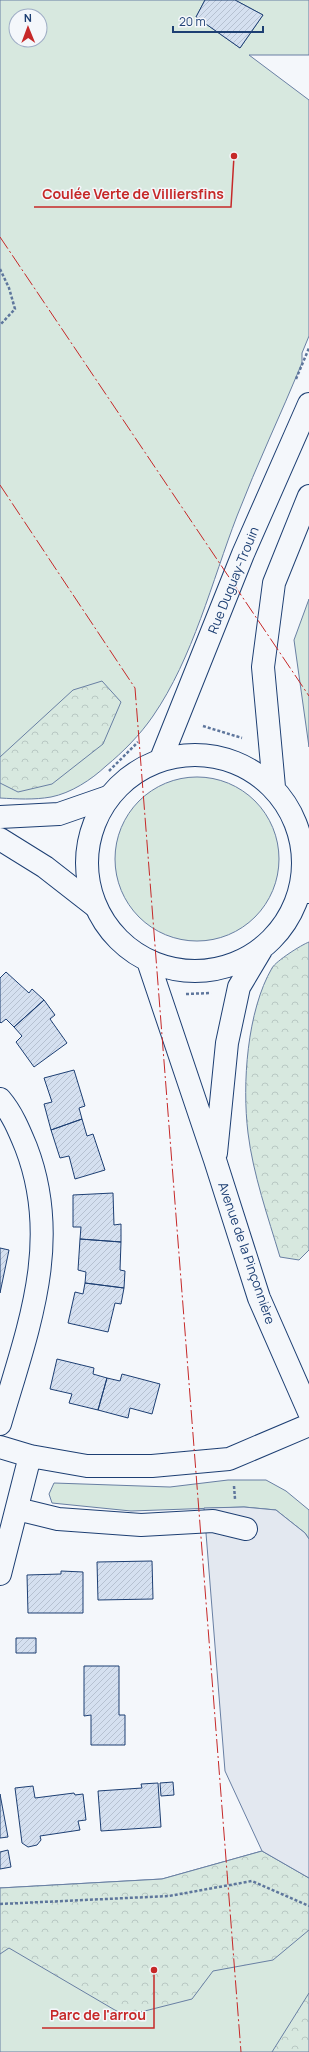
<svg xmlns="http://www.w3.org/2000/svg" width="309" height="2052" font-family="Manrope,sans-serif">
  <defs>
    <pattern id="forest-crowns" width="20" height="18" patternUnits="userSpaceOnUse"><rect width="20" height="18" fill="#d7e8df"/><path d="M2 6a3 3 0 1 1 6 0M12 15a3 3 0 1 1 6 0" fill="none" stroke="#b8c8c3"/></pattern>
    <pattern id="building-hatch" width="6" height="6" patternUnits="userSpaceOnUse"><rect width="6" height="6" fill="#d5e0f0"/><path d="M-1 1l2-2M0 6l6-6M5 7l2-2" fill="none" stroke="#b6c1d1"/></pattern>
  </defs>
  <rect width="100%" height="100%" fill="#f4f7fb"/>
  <!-- green -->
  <path fill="#d7e8df" stroke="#687fa3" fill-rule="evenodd" d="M0 0H205L196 17 240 48 263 15 235 0H309V55H249L309 100V336L302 353V363C281 414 257 464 237 516 212 581 193 658 153 716 140 735 123 752 106 766 91 780 71 793 51 797 34 800 17 799 0 798ZM16 16H40V40H16Z
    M309 599V747L294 640Z
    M115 859a82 82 0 1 1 164 0a82 82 0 1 1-164 0Z
    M228 1480H266L286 1491 309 1510V1539L305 1533 276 1510 244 1507 131 1511 52 1503 49 1494 54 1483 170 1487Z
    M262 1851 309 1878V2052H0V1888L162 1879Z"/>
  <!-- forest -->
  <path fill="url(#forest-crowns)" stroke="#687fa3" d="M102 681 121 702 103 744 52 784 18 792 0 783V757L73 690Z
    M309 942V1250L299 1260 280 1257C268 1217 253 1174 248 1133 242 1084 247 1011 272 968 276 961 301 945 309 942Z
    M262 1851 309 1878V1930L273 1960 213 1971 192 1999 125 2016 9 1948 0 1954V1888L162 1879Z
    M309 1993V2052H272Z"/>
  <!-- parking -->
  <path fill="#e3e8f0" stroke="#687fa3" d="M244 1507 276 1510 305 1533 309 1539V1878L262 1851 225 1771 204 1508Z"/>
  <!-- building -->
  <path fill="url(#building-hatch)" stroke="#1d3f73" d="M205 0H235L263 15 240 48 196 17Z
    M6 972 29 993 32 989 44 1000 14 1027 6 1019 1 1023 0 1022V978Z
    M44 1000 55 1015 50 1019 67 1043 34 1067 16 1042 22 1036 14 1027Z
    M74 1070 85 1106 79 1108 82 1119 51 1130 44 1104 52 1102 44 1078Z
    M82 1119 87 1136 93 1134 105 1170 75 1179 69 1156 60 1158 51 1130Z
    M113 1193 114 1225 121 1224V1242L80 1239 81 1227H73V1195Z
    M80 1239 121 1242 120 1270 125 1271 124 1288 85 1283 86 1272 78 1270Z
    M0 1248 9 1250 0 1293Z
    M85 1283 124 1288 121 1304 115 1303 108 1332 68 1323 75 1292 83 1294Z
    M57 1359 94 1368 93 1374 107 1378 98 1410 69 1403 72 1394 50 1389Z
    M122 1374 160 1384 152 1414 130 1408 128 1418 98 1410 107 1378 120 1381Z
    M152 1561 153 1599 98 1600 97 1562Z
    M61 1571 83 1572V1613H28L27 1575 61 1574Z
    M16 1638H36V1653H16Z
    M84 1666H119V1715H125V1745H91V1715L84 1716Z
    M173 1782 174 1795 161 1796 160 1783Z
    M158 1783 161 1827 101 1831 98 1791 142 1788 141 1784Z
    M33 1786 35 1798 74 1793 75 1795 83 1794 86 1820 78 1821 80 1830 40 1836 41 1840 37 1845 28 1847 22 1843 15 1788Z
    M0 1794 8 1837 0 1838Z
    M8 1850 11 1867 0 1869V1852Z"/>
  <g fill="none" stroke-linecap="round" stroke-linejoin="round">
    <!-- minor casing -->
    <g stroke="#1d3f73" stroke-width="24">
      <path id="minor" d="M0 817 59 814 108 797
        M0 839 45 867 95 906
        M301 891 309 892
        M0 1099C12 1113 19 1130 26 1147 63 1243 27 1331 0 1424
        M0 1447 30 1456 87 1466H152L229 1459 309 1425
        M17 1509 58 1519 141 1525 213 1521 246 1529
        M0 1574 30 1456"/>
    </g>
    <!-- major casing -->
    <g stroke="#1d3f73" stroke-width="24">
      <path id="major" d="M87 863a108 108 0 1 1 216 0a108 108 0 1 1-216 0Z
        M161 759 243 554 309 404
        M274 787 263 667 274 583 309 496
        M148 961 215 1160 259 1298 309 1412
        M216 1153 227 1043 239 987 261 950"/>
    </g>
    <!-- path -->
    <path stroke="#5e769c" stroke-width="2.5" stroke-dasharray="3 2" stroke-linecap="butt" d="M0 269 9 288 15 309 0 325
      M296 379 309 348
      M203 726 242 738
      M109 771 138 742
      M186 994 211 993
      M234 1486 235 1499
      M0 1904 169 1896 252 1881 309 1906"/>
    <!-- minor -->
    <use href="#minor" stroke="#f4f7fb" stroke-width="22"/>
    <!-- major -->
    <use href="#major" stroke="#f4f7fb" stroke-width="22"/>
    <!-- power -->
    <path stroke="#c62828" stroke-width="1" stroke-dasharray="14 3 2 3" stroke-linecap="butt" d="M0 237 309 696
      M0 485 135 688 241 2052"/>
  </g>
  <g text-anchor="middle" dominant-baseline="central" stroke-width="3" stroke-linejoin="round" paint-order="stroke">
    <!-- street labels -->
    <g font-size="13" fill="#1d3f73" stroke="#f4f7fb">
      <text transform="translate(233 580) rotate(-68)">Rue Duguay-Trouin</text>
      <text transform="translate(247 1253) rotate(71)">Avenue de la Pinçonnière</text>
    </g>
  </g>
  <!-- callouts -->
  <path fill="none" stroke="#c62828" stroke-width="1.5" d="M234 156L231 207H34M154 1970L154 2028H42"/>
  <g fill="#c62828" stroke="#f4f7fb" stroke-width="1.5">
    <circle cx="234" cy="156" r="4"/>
    <circle cx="154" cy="1970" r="4"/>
  </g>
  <g font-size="14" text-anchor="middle" font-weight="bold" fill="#c62828" stroke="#f4f7fb" stroke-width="3" stroke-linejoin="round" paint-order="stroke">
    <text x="133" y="199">Coulée Verte de Villiersfins</text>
    <text x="98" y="2020">Parc de l'arrou</text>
  </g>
  <!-- north arrow -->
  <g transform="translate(28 28) rotate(359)"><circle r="19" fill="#f4f7fb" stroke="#9eadc5"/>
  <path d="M0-3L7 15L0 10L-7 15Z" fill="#c62828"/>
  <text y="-6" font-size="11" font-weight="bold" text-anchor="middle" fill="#1d3f73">N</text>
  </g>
  <!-- scale -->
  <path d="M173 26v6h90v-6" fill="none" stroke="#1d3f73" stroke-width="2"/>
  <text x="179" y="26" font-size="12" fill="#1d3f73" stroke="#f4f7fb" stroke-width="3" paint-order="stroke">20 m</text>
</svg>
